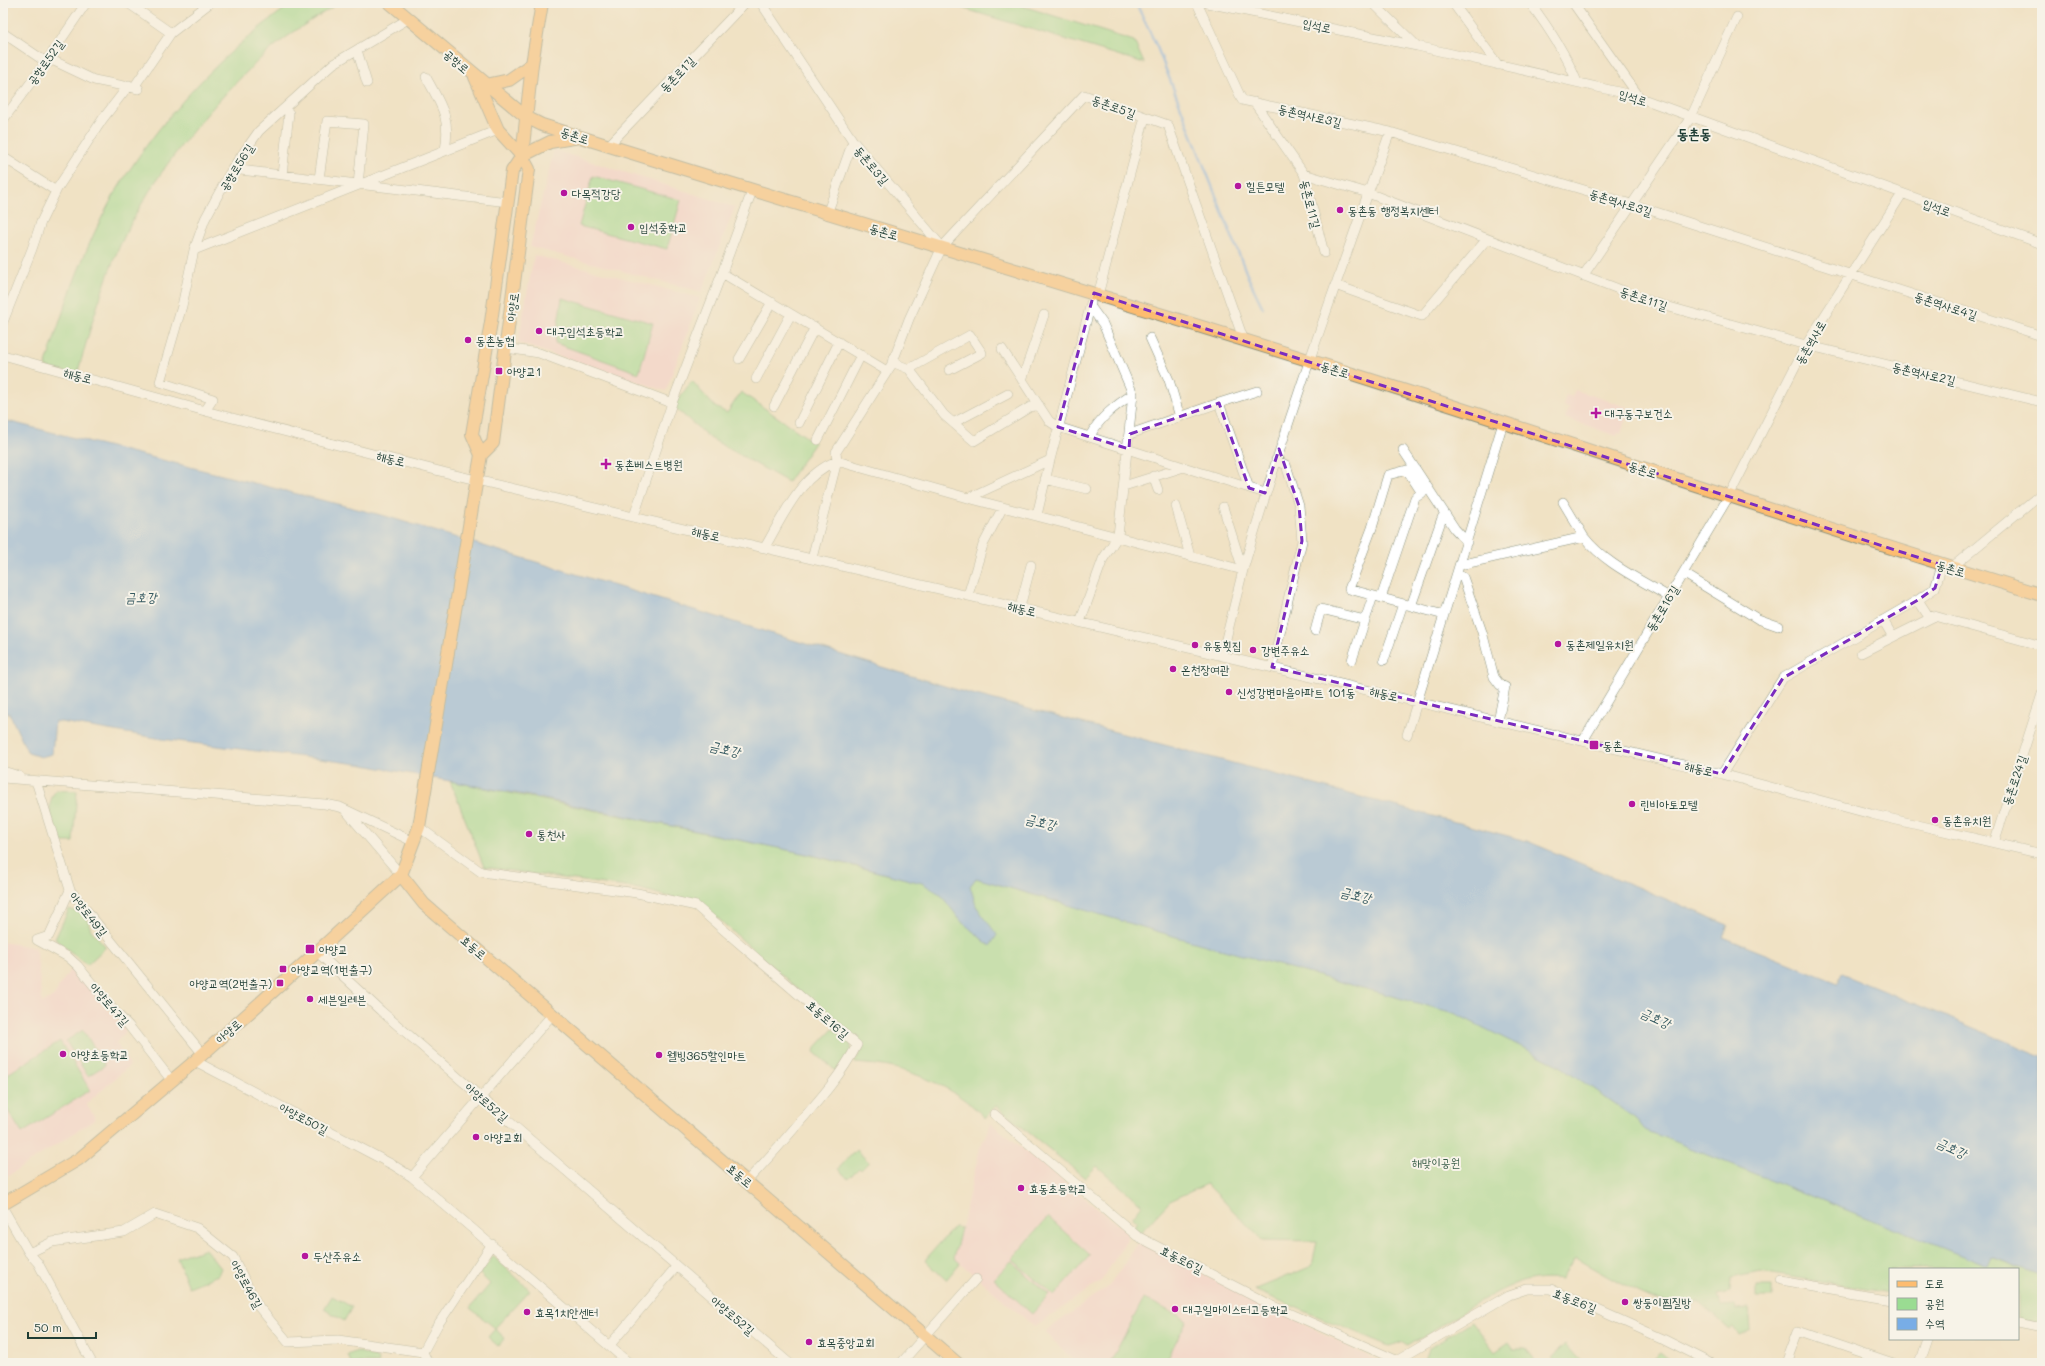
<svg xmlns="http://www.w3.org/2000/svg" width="2045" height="1366" font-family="Mali,'Poor Story',sans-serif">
  <rect width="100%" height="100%" fill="#f7f3e8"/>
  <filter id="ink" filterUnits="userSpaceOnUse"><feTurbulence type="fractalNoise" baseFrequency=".025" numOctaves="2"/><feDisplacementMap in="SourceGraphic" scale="8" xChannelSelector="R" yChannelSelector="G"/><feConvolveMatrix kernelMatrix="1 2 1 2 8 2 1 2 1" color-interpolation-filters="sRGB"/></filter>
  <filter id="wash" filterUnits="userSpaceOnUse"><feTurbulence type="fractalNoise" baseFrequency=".012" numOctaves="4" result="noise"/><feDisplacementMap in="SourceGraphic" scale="16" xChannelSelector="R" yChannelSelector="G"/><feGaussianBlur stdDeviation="0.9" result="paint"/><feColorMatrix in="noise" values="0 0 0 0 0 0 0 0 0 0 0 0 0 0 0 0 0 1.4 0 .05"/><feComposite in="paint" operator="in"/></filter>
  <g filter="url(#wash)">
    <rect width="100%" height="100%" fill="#f0e2c4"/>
    <!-- built -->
    <path fill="#f7cfd1" d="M554 150 735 207 702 292 530 247Z
      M534 255 700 298 666 391 518 343Z
      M1575 390 1627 407 1623 417 1627 418 1621 434 1618 433 1617 436 1565 418 1569 408 1563 406 1566 395 1572 397Z
      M3 942 36 948 42 1003 55 995 59 986 73 966 126 1031 116 1043 130 1065 86 1104 96 1119 3 1179Z
      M991 1123 1130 1234 1102 1280 1035 1327 954 1258 980 1148Z
      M1139 1242 1382 1363H1076L1045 1332 1110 1285Z"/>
    <!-- green -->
    <path fill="#9adc92" stroke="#5c8c63" d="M293 3H339C312 20 283 37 260 59 201 115 145 184 114 259 99 297 88 336 77 375L45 367C61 316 78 265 102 217 143 136 218 54 293 3Z
      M945 3H1013L1134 41 1144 63Z
      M593 176 681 200 667 249 579 226Z
      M562 298 653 323 639 373 555 343Z
      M692 381 715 407 727 413 741 392 815 443 788 482 710 438 673 406Z
      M450 781 797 852 922 883 940 893 961 921 990 946 996 935 976 906 970 886 976 878 1180 938 1454 1013 1562 1067 1636 1119 1645 1130 1988 1266 1991 1257 2042 1276V1325L2018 1320V1269H1890V1293L1760 1272 1731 1278 1730 1292 1718 1295 1721 1306 1734 1305 1735 1309 1748 1308 1750 1330 1739 1335 1733 1327 1729 1329 1697 1301 1692 1307 1653 1299 1619 1283 1575 1258 1561 1279C1522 1274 1497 1292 1465 1311 1445 1323 1426 1334 1407 1346L1402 1342 1389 1346 1254 1290 1312 1266 1317 1241 1262 1240 1207 1184 1170 1201 1140 1233 1133 1227 1137 1222 1132 1218 1142 1205 1097 1166 1085 1178 996 1106 985 1118C962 1093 927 1076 894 1068 882 1065 868 1064 854 1063L863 1047 704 906 640 889 484 867Z
      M56 790 77 791 73 842H61C54 822 43 809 56 790Z
      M69 909 86 915 91 930 106 947 87 965 55 939Z
      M833 1029 851 1044V1051L836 1071 814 1052 815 1048Z
      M83 1030 105 1065 88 1076 66 1041Z
      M60 1041 90 1090 22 1133 3 1103V1077Z
      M856 1150 869 1162 861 1170 859 1168 848 1179 838 1169Z
      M1048 1217 1090 1255 1054 1296 1012 1259Z
      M954 1227 961 1228 954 1258 960 1263 946 1280 925 1260Z
      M205 1249 221 1268 218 1275 189 1287 177 1258 191 1252 192 1254Z
      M493 1256 530 1290 495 1328 470 1308 490 1284 480 1274Z
      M1011 1261 1049 1295 1032 1314 994 1279Z
      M1757 1286H1772V1297H1757Z
      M332 1296 352 1307 344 1321 324 1309Z
      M1144 1298 1187 1320 1165 1363H1110Z
      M1472 1321 1495 1352 1509 1342 1514 1349H1525L1537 1363H1424L1429 1349Z
      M495 1329 505 1338 498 1346 488 1337Z
      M1566 1344 1583 1363H1555L1551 1359Z
      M357 1351 377 1358 379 1363H351L348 1355Z
      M1660 1353 1670 1361 1669 1363H1648Z"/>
    <!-- water -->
    <path fill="#78ade6" stroke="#4c758d" d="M3 420 385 516 961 691 1527 841 1728 925 1723 937 1838 983 1842 974 2042 1056V1276L1992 1257 1988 1266 1645 1130 1636 1119 1562 1067 1454 1013 1180 938 976 878 970 886 976 906 997 935 990 946 961 921 940 894 922 883 812 855 520 794 358 764 162 739 55 721 52 754 41 757 28 753 9 713 3 711Z"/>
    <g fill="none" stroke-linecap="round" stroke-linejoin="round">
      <!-- stream -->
      <path stroke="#78ade6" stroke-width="2.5" d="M1136 3 1157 47 1248 277 1263 308"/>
    </g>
  </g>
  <g filter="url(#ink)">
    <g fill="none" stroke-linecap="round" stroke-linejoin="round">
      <!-- minor casing -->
      <g stroke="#88907c" stroke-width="10">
        <path id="minor" d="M128 3 171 33
          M761 3 853 141 942 247
          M1197 3 1242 100 1390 132 1631 204 2042 336
          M1207 3 1417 46 1632 95 2042 244
          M1373 3 1417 46
          M1453 3 1498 65
          M1530 3C1549 28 1565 52 1577 82
          M1573 3 1640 98
          M3 33 46 62 54 61 94 80 139 89
          M357 50 367 83
          M426 77C441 105 451 117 445 150
          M134 87 171 33 210 3
          M1254 102 1304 174 1324 253
          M3 120 46 62 86 3
          M608 146 745 3
          M3 157 56 191
          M232 169 508 202
          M1304 174 1368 193 1655 303 1806 345 2042 402
          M282 175 289 113
          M319 179 327 121 364 124 358 185
          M827 214 853 141
          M194 250 498 130
          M722 273 887 371
          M1583 276 1691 117 1737 17
          M1335 285 1422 316 1487 239
          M1098 295 1145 117
          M3 322 32 249 41 222 57 189 102 120 129 85
          M1150 338 1169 380 1180 417
          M506 348 539 353 672 403 634 516
          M1002 349 1049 421 1058 427 1265 493
          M3 355 205 411 447 473 1722 774 1871 814 2042 854
          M739 359 772 302
          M892 362 909 369 970 335 982 353 949 370
          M909 369 944 415 974 441 1030 407 1039 405
          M756 379 791 314
          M1022 380 1044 315
          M672 403 722 273 752 191
          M1219 403 1257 391
          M774 406 815 327
          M205 411 213 399 160 382 182 306 194 250 205 219 232 169 259 131 333 64 408 19
          M799 423 839 342
          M953 423 1008 394
          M1130 434 1219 403 1249 488
          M1090 436C1100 417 1115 406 1133 394
          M818 440 861 355
          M1403 450 1455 529 1467 542
          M1153 476 1158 490
          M1045 479 1087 489
          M1124 486 1184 467
          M968 498 1050 460
          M1563 502 1584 537
          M1176 506 1190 556
          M1223 507 1243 570
          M1037 515 1050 460 1091 303
          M765 547C783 516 801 474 837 461L968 498 1243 570 1222 655
          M812 558 837 461 836 452 892 364 909 319 942 247 1084 95 1168 125 1244 341
          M1460 565 1584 537C1606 565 1640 579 1669 597
          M1951 568 2042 493
          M1243 570C1286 422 1338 277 1390 132
          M1683 573 1758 619 1778 626
          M1457 575 1463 577 1482 632 1494 677 1500 685 1505 687 1498 721
          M968 595 983 545 1003 507
          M1381 598 1415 498 1422 493 1407 470 1388 475 1372 528 1349 589 1444 615
          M1918 600 1935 588 1942 565
          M1411 606 1442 518 1445 514
          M1020 607 1031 565
          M1883 620 1893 637
          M1080 622 1103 559 1118 536 1133 394 1103 324 1090 306
          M1315 631 1321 609 1365 620
          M1861 653 1935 616
          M1352 660 1373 596
          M1384 660 1403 604
          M1272 667 1302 541 1299 506 1286 465 1276 460
          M1407 735 1503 423
          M1583 741 1729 496 1806 345 1902 194
          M3 771 19 776
          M1722 774 1783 678 1918 600 1927 614 2042 646
          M3 778 325 804 340 807 414 842
          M36 781 70 890 202 1053
          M346 811 401 875
          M419 827 481 872 637 893 696 906 857 1045C842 1074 820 1099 798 1124 782 1143 765 1162 747 1181
          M1994 843 2042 694
          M37 940 68 957 78 966 110 1006 129 1026 172 1081
          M37 940 49 936 70 890
          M317 952 381 1011 789 1363
          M195 1061 393 1165 412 1177 629 1363
          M994 1114 1137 1236 1269 1304 1403 1363
          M412 1177 552 1015
          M3 1208 29 1253 38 1263 92 1363
          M29 1253 52 1242 124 1232 155 1214 197 1228 233 1257 258 1306 288 1342 338 1340 423 1352 428 1363
          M1780 1281 1890 1300
          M2018 1323 2042 1328
          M609 1346 676 1267
          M423 1352 437 1326 492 1244
          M1398 1360 1509 1295 1527 1289H1551L1661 1338 1711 1363
          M901 1363 976 1279
          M1787 1363 1799 1331 1893 1363
          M1918 1363 1926 1339"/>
      </g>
      <!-- major casing -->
      <g stroke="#88907c" stroke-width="14">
        <path id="major" d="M390 3 526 117 542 125C816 211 1091 291 1365 378 1591 450 1815 526 2042 595
          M475 77 498 130 522 156 529 169 493 443 481 455
          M486 85 509 80 532 64
          M522 156 550 142 579 137
          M401 875 424 904 957 1363
          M3 1204 79 1159 195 1061 317 952 401 875 419 827 477 478 481 455 472 434 491 322 512 171 522 156 532 64 542 3"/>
      </g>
      <!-- minor -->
      <use href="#minor" stroke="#fff" stroke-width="9"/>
      <!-- major -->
      <use href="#major" stroke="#fdbc6f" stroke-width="12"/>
    </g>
  </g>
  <!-- marked area -->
  <path d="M0 0H2045V1366H0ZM1094 293 1942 565 1935 588 1918 600 1783 678 1722 774 1272 667 1302 541 1299 506 1279 449 1265 493 1249 488 1219 403 1130 434 1129 449 1058 427Z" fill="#f0e2c4" fill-opacity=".55" fill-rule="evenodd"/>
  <path fill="none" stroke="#7b2cbf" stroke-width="3" stroke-dasharray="8 5" stroke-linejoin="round" d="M1094 293 1942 565 1935 588 1918 600 1783 678 1722 774 1272 667 1302 541 1299 506 1279 449 1265 493 1249 488 1219 403 1130 434 1129 449 1058 427Z"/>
  <!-- markers -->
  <g fill="#b5179e" stroke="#f7f3e8" stroke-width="1.5">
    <circle cx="1238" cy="186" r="4"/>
    <circle cx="564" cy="193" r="4"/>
    <circle cx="1340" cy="210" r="4"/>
    <circle cx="631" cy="227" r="4"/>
    <circle cx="539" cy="331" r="4"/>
    <circle cx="468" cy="340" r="4"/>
    <rect x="495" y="367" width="8" height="8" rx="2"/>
    <path d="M1594 407h4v4h4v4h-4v4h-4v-4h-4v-4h4z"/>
    <path d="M604 458h4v4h4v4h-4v4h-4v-4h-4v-4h4z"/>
    <circle cx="1558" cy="644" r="4"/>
    <circle cx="1195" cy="645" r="4"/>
    <circle cx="1253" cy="650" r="4"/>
    <circle cx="1173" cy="669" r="4"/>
    <circle cx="1229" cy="692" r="4"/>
    <rect x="1589" y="740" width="10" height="10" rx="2"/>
    <circle cx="1632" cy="804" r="4"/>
    <circle cx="1935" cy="820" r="4"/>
    <circle cx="529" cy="834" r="4"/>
    <rect x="305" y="944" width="10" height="10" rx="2"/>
    <rect x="279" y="965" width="8" height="8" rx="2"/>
    <rect x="276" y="979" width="8" height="8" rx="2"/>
    <circle cx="310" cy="999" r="4"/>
    <circle cx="63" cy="1054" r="4"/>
    <circle cx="659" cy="1055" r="4"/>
    <circle cx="476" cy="1137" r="4"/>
    <circle cx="1021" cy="1188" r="4"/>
    <circle cx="305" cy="1256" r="4"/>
    <circle cx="1625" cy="1302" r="4"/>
    <circle cx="1175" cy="1309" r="4"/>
    <circle cx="527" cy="1312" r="4"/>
    <circle cx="809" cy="1342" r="4"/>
  </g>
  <g text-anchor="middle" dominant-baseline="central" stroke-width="4" stroke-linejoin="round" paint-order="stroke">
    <!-- street labels -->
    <g font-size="12" fill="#1f3d34" stroke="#f7f3e8">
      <text transform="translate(1317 25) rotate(12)">입석로</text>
      <text transform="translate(457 61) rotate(41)">공항로</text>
      <text transform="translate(45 62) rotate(-54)">공항로52길</text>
      <text transform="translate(677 74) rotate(-46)">동촌로1길</text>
      <text transform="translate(1633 97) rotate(17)">입석로</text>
      <text transform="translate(1114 106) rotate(20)">동촌로5길</text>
      <text transform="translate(1310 115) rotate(13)">동촌역사로3길</text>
      <text transform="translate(575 135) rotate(18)">동촌로</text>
      <text transform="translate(872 165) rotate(50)">동촌로3길</text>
      <text transform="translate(236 167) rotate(-58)">공항로56길</text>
      <text transform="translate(1621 202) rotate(17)">동촌역사로3길</text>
      <text transform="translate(1311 204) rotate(76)">동촌로11길</text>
      <text transform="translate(1937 207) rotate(20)">입석로</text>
      <text transform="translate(884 231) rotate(16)">동촌로</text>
      <text transform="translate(1644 298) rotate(19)">동촌로11길</text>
      <text transform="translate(1946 305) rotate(18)">동촌역사로4길</text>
      <text transform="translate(512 307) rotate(-82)">아양로</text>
      <text transform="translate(1810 342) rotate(-60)">동촌역사로</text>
      <text transform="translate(1335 369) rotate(17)">동촌로</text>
      <text transform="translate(1924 373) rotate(13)">동촌역사로2길</text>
      <text transform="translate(78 375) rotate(15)">해동로</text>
      <text transform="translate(391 458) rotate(14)">해동로</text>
      <text transform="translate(1643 469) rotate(18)">동촌로</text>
      <text transform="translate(706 533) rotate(13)">해동로</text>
      <text transform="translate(1951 568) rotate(17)">동촌로</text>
      <text transform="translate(1022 608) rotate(14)">해동로</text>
      <text transform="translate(1662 608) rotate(-59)">동촌로16길</text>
      <text transform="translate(1384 693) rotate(13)">해동로</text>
      <text transform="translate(1699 768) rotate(13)">해동로</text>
      <text transform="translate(2014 780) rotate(-71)">동촌로24길</text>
      <text transform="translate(89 914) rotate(52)">아양로49길</text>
      <text transform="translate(474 947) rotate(41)">효동로</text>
      <text transform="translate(110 1004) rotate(49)">아양로47길</text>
      <text transform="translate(828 1019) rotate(41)">효동로16길</text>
      <text transform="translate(228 1031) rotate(-41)">아양로</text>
      <text transform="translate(487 1102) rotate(41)">아양로52길</text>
      <text transform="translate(304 1118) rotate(28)">아양로50길</text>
      <text transform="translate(740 1175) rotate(40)">효동로</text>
      <text transform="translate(1182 1259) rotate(27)">효동로6길</text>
      <text transform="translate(247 1284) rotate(61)">아양로46길</text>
      <text transform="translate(1575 1300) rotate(22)">효동로6길</text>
      <text transform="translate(733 1315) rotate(40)">아양로52길</text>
    </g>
    <!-- poi labels -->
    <g font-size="12" fill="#1f3d34" stroke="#f7f3e8" text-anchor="start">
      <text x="1246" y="186">힐튼모텔</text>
      <text x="572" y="193">다목적강당</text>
      <text x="1348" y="210">동촌동 행정복지센터</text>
      <text x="639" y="227">입석중학교</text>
      <text x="547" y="331">대구입석초등학교</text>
      <text x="476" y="340">동촌농협</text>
      <text x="507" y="371">아양교1</text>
      <text x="1605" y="413">대구동구보건소</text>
      <text x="615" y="464">동촌베스트병원</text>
      <text x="1566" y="644">동촌제일유치원</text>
      <text x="1203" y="645">유동횟집</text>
      <text x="1261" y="650">강변주유소</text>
      <text x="1181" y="669">온천장여관</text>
      <text x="1237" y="692">신성강변마을아파트 101동</text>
      <text x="1603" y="745">동촌</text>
      <text x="1640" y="804">린비아토모텔</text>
      <text x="1943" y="820">동촌유치원</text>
      <text x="537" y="834">통천사</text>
      <text x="319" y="949">아양교</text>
      <text x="291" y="969">아양교역(1번출구)</text>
      <text x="272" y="983" text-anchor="end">아양교역(2번출구)</text>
      <text x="318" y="999">세븐일레븐</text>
      <text x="71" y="1054">아양초등학교</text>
      <text x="667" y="1055">웰빙365할인마트</text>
      <text x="484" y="1137">아양교회</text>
      <text x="1029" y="1188">효동초등학교</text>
      <text x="313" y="1256">두산주유소</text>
      <text x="1633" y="1302">쌍둥이찜질방</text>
      <text x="1183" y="1309">대구일마이스터고등학교</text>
      <text x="535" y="1312">효목1치안센터</text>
      <text x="817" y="1342">효목중앙교회</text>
    </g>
    <!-- park labels -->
    <g font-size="12" fill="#385d47" stroke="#f7f3e8">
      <text x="1436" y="1162">해맞이공원</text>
    </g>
    <!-- water labels -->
    <g font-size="13" font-style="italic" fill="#355960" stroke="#f7f3e8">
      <text x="141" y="596">금호강</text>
      <text transform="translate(725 748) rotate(13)">금호강</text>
      <text transform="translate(1041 821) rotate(13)">금호강</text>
      <text transform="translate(1356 894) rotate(13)">금호강</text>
      <text transform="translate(1656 1017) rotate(24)">금호강</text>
      <text transform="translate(1952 1147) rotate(24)">금호강</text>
    </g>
    <!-- quarter labels -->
    <g font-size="14" font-weight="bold" fill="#1f3d34" stroke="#f7f3e8">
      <text x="1694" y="133">동촌동</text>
    </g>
  </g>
  <!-- margin -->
  <rect width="2045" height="1366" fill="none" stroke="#f7f3e8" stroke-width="16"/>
  <!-- legend -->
  <rect x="1889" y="1268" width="130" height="72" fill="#f7f3e8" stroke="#a1aaa0"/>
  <rect x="1897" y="1281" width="20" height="6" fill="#fdbc6f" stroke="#a1aaa0"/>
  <text x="1925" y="1288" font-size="12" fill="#1f3d34">도로</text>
  <rect x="1897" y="1298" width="20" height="12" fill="#9adc92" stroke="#a1aaa0"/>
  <text x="1925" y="1308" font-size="12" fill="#1f3d34">공원</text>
  <rect x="1897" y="1318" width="20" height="12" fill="#78ade6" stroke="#a1aaa0"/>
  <text x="1925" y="1328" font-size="12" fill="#1f3d34">수역</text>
  <!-- scale -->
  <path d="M28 1332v6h68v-6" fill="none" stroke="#1f3d34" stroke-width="2"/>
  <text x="34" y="1332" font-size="12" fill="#1f3d34" stroke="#f7f3e8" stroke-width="3" paint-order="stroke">50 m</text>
</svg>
